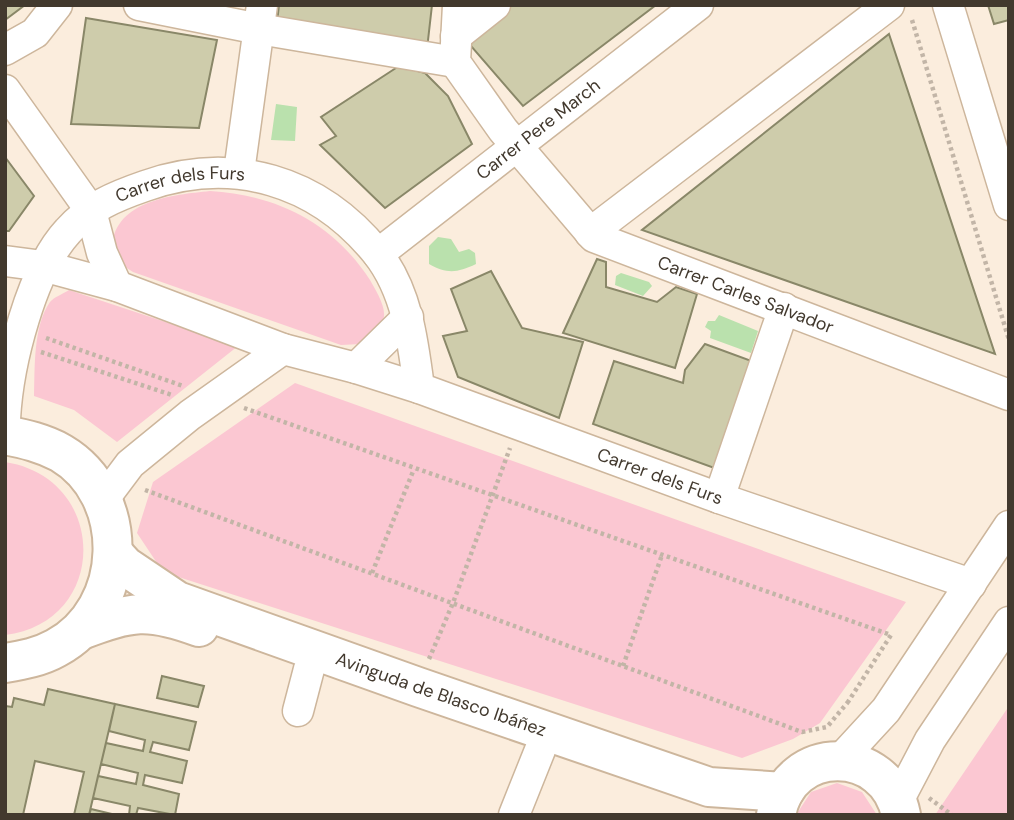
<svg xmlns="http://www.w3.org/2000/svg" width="1014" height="820" font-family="'DM Sans',sans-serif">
  <rect width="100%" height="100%" fill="#fbeddd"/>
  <!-- green -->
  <path fill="#fbc7d2" d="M210 191C277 195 333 223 370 280 375 289 388 309 383 320 380 329 368 338 361 344L341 345 133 272 122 265 112 246C116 200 173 195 210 191Z
    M69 290 238 346 117 442 74 410 34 396C35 368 33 326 50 302 54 297 63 294 69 290Z
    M295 383 906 602 820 723 793 739 742 758 163 572 137 533 153 482Z
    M5 462C109 478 110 622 5 635Z
    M1009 706V815H935Z
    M837 783 862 792 877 815H796L811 792Z"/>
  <!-- water -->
  <path fill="#bae1ad" d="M276 104 297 107 295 141 271 140Z
    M438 237 451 239 459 252 469 249 475 253 476 264C457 273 447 274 429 264V246Z
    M621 273 649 282 652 286 643 296 615 285 616 276Z
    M719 315 758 331 751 353 710 338 711 331 705 327 708 321H715Z"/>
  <!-- building -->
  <path fill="#ceccab" stroke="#898768" stroke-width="2" d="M5 5H25L5 20Z
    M279 5H432L427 49 277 23Z
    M506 5H656L523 106 464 38Z
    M988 5H1009V20L994 24Z
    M86 18 217 40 199 128 71 124Z
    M889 34 995 354 642 230Z
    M399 66 425 73 448 96 472 144 385 208 320 145 336 136 321 117Z
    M5 157 34 196 9 231H5Z
    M597 259 606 262V287L657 302 676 287 697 294 675 368 563 333Z
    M491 271 522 328 583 342 559 418 458 377 443 336 467 331 451 289Z
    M705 344 757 363 717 469 593 424 614 361 683 383 685 370Z
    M162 676 204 686 198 707 157 698Z
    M48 689 115 704 89 815H74L84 772 35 761 23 815H5V706L12 707 14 698 44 705Z
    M115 704 196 722 189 750 153 742 150 752 187 761 182 783 145 775 143 785 179 794 175 815 138 808 136 815H129L130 806 93 798 98 776 136 784 138 773 101 764 106 743 143 751 145 740 109 731Z
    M91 809 116 815H89Z"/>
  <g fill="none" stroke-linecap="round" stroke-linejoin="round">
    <!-- minor casing -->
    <g stroke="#cdb69c" stroke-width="33">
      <g id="minor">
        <path d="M139 5 259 29 455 62"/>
        <path id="s1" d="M458 5 455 62 503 130 594 237 1009 395"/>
        <path d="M948 5 1009 205"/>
        <path d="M456 36 495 5"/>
        <path d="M5 50 35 33 57 5"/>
        <path d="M5 90 91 211 102 253 117 286"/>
        <path d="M239 172 262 5"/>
        <path d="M590 233 889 5"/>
        <path id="s2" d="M378 254 698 5"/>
        <path d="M5 261 43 266 117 286 283 349 356 368 408 317"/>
        <path d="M356 368 419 388"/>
        <path id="s3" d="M5 419C8 364 31 271 68 231 89 207 116 196 145 186 233 155 318 180 377 253 407 291 413 341 419 388L719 498 971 584"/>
        <path d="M719 498 784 308"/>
        <path d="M103 500 130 464 190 415 283 349"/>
        <path d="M298 711 309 669"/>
        <path d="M840 760 886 710 1009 526"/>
        <path d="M898 801 930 740 1009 622"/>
        <path d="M514 815 540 750"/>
      </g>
    </g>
    <!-- major casing -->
    <g stroke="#cdb69c" stroke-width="42">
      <g id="major">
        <path d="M5 435C25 439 43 443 61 453 132 495 129 609 56 648 40 657 23 660 5 663"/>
        <path id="s4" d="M114 554 125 566 177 601 418 687 709 787 784 792"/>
        <path d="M81 630C131 611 148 608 199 627"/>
        <path d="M776 815C788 743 887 744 901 815"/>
      </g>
    </g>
    <!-- path -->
    <path stroke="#c2b5a7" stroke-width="4.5" stroke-dasharray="3.5 3.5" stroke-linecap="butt" d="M912 20 1009 340
      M46 338 183 386
      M41 352 172 395
      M244 408 891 635 848 702
      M145 490 802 732 827 727 848 702 850 703
      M372 573 414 469
      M429 659 453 603 510 448
      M623 666 662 555
      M929 798 952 815"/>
    <!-- minor -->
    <use href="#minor" stroke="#fff" stroke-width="30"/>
    <!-- major -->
    <use href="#major" stroke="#fff" stroke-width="38"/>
  </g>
  <g text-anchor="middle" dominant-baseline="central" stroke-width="5" stroke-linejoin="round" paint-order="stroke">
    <!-- street labels -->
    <g font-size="18" fill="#42392e" stroke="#fbeddd">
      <text stroke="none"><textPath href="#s2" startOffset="203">Carrer Pere March</textPath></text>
      <text stroke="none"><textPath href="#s3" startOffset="327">Carrer dels Furs</textPath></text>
      <text stroke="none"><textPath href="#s1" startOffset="443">Carrer Carles Salvador</textPath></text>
      <text stroke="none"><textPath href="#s3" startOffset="950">Carrer dels Furs</textPath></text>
      <text stroke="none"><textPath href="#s4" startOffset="359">Avinguda de Blasco Ibáñez</textPath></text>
    </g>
  </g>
  <!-- border -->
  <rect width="1014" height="820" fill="none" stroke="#42392e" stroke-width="14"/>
</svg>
